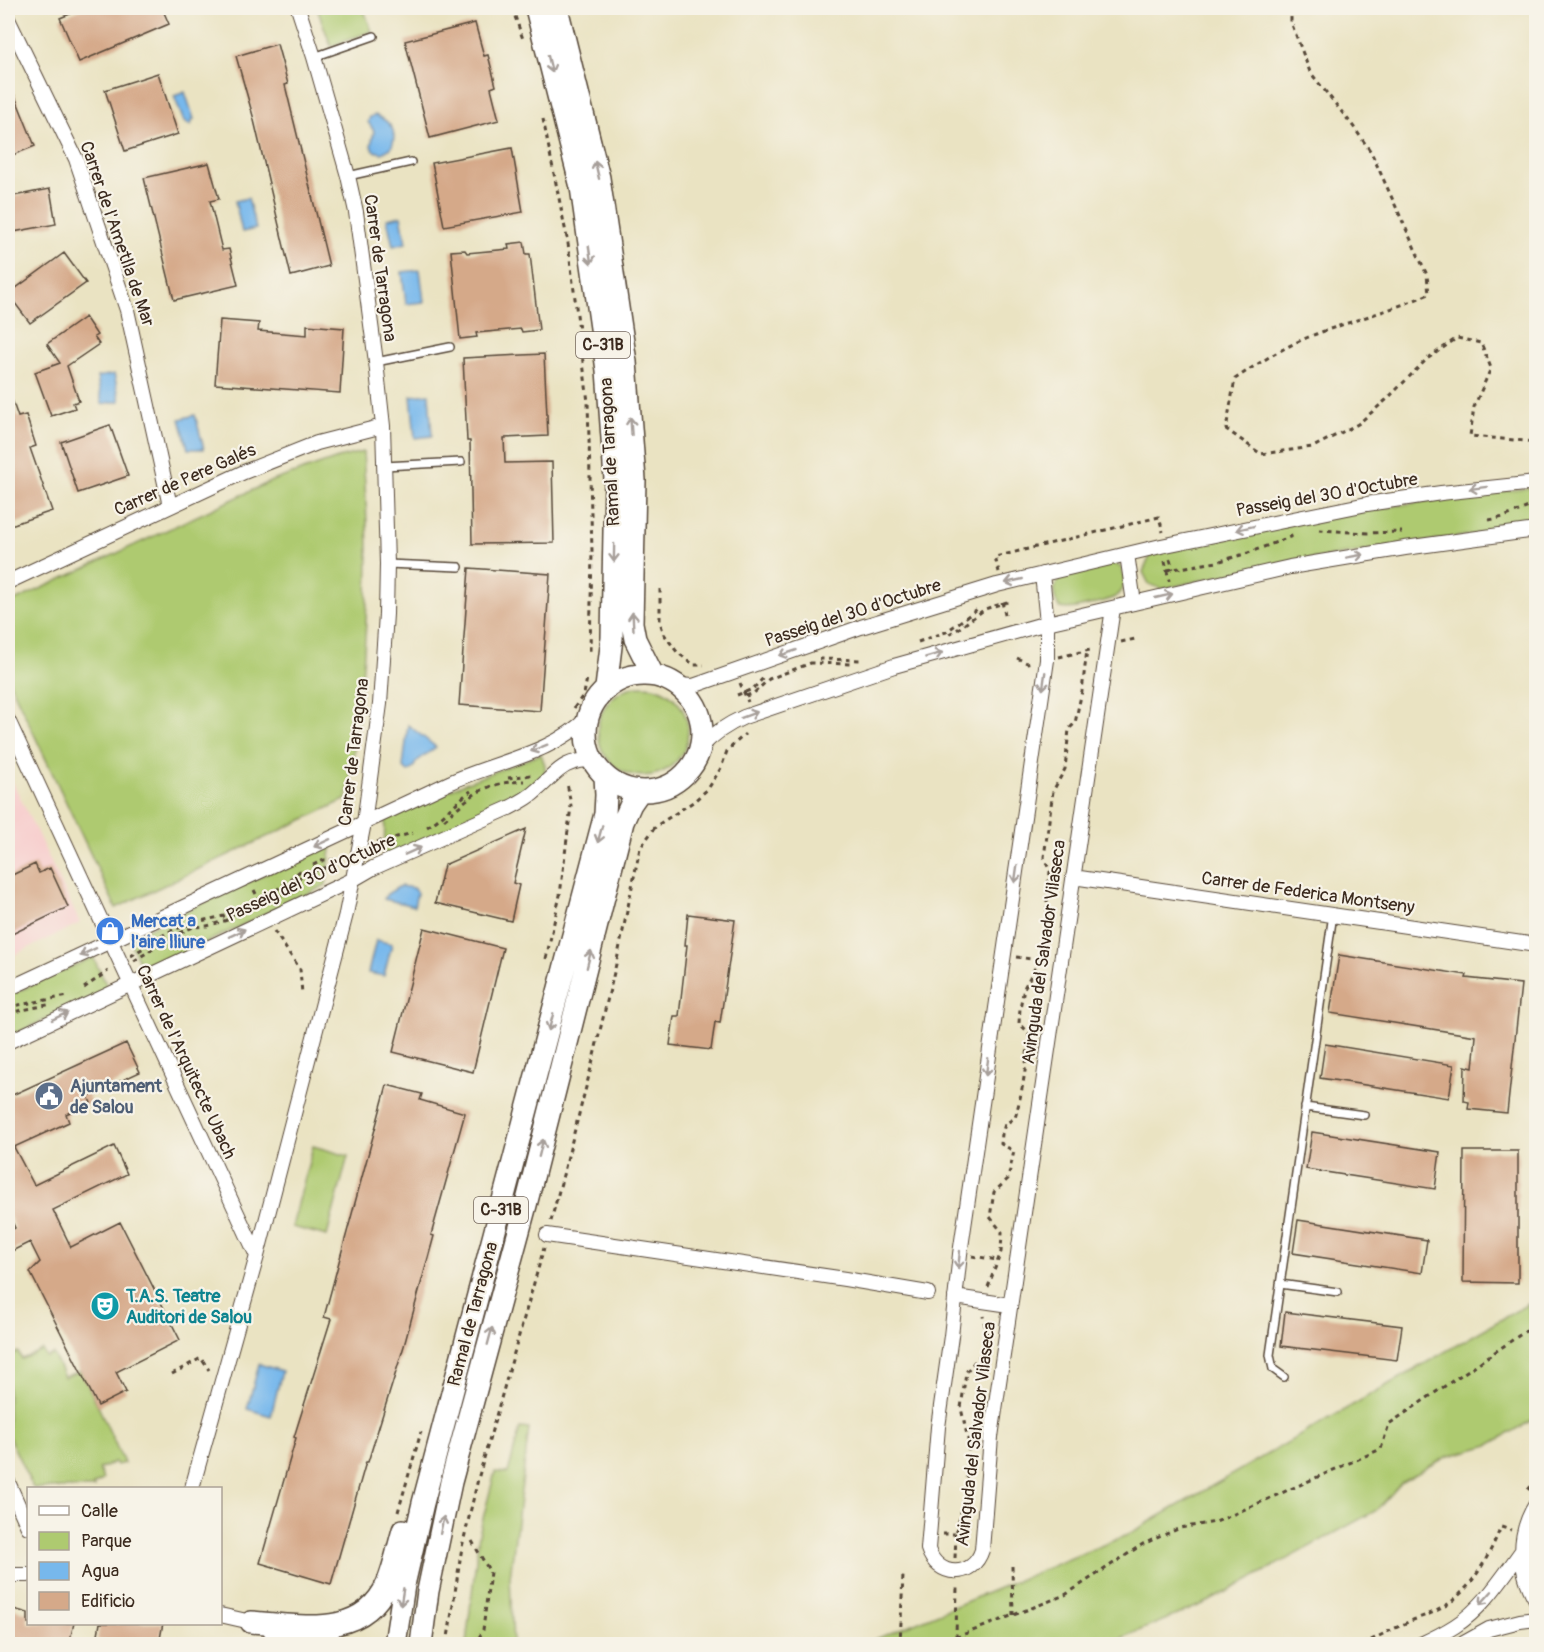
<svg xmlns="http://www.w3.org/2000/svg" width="1544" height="1652" font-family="Pangolin,sans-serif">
  <rect width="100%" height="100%" fill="#f7f3e8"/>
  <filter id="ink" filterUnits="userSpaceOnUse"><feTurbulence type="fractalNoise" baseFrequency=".0167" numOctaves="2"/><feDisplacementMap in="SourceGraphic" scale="12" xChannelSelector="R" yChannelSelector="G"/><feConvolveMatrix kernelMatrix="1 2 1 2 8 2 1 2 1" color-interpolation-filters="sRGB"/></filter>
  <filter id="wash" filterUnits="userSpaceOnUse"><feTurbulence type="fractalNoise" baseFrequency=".008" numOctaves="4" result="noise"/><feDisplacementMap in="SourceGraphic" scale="24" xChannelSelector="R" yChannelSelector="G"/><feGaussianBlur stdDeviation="1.35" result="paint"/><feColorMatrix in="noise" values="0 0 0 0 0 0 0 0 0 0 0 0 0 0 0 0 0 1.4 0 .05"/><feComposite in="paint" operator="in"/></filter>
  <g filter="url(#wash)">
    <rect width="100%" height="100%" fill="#eae3c2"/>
    <!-- built -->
    <path fill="#f7d0cf" d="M8 772 80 923 8 958Z"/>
    <!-- green -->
    <path fill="#aeca70" stroke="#747a47" stroke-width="1.5" d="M317 8H363L372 31 331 46Z
      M363 452C365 484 367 516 368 548 368 632 360 716 347 799L116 908 8 679V604L272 481 338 458Z
      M1536 487V525L1260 567 1162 589 1149 584 1143 572 1150 556 1157 551 1324 517 1446 498Z
      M1112 563 1121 567C1131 595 1115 599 1093 604 1081 607 1072 610 1060 608 1052 597 1053 588 1060 577Z
      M598 731a45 45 0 1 1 90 0a45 45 0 1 1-90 0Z
      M541 754 545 765V775L523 795 384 858 385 819 465 783Z
      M332 843 326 885 144 972 128 938Z
      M93 957 109 990 8 1037V996Z
      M313 1146 348 1156 327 1236 292 1227Z
      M1528 1304 1534 1338 1536 1342V1418L1489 1445 1446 1457 1402 1482 1377 1510 1208 1602 1107 1644H858L871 1641 1127 1535Z
      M8 1347 11 1355 18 1352 22 1359 42 1350 46 1357 53 1354 64 1377 80 1371 98 1406 124 1463 117 1465 115 1462 99 1469 103 1480 93 1485 94 1488H33L8 1435Z
      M520 1428 529 1429 510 1577 513 1644H466L479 1534 495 1472 508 1473Z"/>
    <!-- water -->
    <path fill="#77b8ec" stroke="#597185" stroke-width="1.5" d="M185 92 194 119 192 120V122L191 125 187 124 186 121 184 122 174 96Z
      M375 115C390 121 399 131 391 148L382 153 374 151 371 146 374 131 368 122 370 117Z
      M248 198 256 229 242 232 235 201Z
      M401 216 406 243 393 246 387 219Z
      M420 270 424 302 406 304 402 272Z
      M114 374 120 401 102 404 97 377Z
      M429 394 432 436 415 438 411 396Z
      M195 415 204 449H188L180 419Z
      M408 725 436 747 416 762 414 767 408 772 403 767Z
      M400 886 413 888 417 893 414 906 384 899 387 894Z
      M376 940 392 944 384 976 368 973Z
      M259 1364 282 1371 271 1416 247 1409Z"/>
    <g id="blocks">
      <!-- building -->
      <path fill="#d5a989" d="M85 8H162L169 24 79 62 60 18Z
        M475 23 484 56 488 55 496 86 491 88 499 120 430 138 405 41Z
        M277 44 288 84 285 85 329 266 291 276 253 116 236 56Z
        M158 73 178 134 125 151 105 90Z
        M8 79 35 146 8 157Z
        M512 148 523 212 444 226 432 163Z
        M209 163 219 199 210 201 222 250 229 249 238 285 174 300 144 178Z
        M50 189 56 224 8 233V197Z
        M524 242 526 254H530L539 330 522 332 521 329 476 333 477 337 460 339 451 251 465 250 467 253 509 249 508 244Z
        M64 253 86 283 30 323 8 294Z
        M85 317 97 335 94 337 99 344 67 366 79 401 73 403 75 408 51 416 35 372 60 363 47 344Z
        M220 320 259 323 258 331 307 335V325L344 328 340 393 215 384Z
        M544 354 548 436 504 438 505 463 552 462 554 543 472 544 470 441H467L463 358Z
        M10 394 18 417 26 415 36 446 30 448 52 511 8 526V395Z
        M110 425 128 476 78 493 61 442Z
        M469 568 550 574 540 711 459 705Z
        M526 829 513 883 519 885 511 921 435 903 444 865Z
        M35 864 39 873 50 868 68 907 8 936V877Z
        M688 914 735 920 720 1023 715 1022 711 1050 670 1045 674 1016H679L687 945H685Z
        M424 928 503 948 473 1072 393 1052Z
        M1339 955 1467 975 1466 978 1521 984 1507 1113 1468 1109 1469 1102 1464 1101 1465 1066 1473 1068 1476 1036 1330 1013Z
        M126 1043 140 1072 88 1096 91 1103 66 1114 69 1122 14 1147 34 1185 114 1146 127 1174 53 1210 71 1247 120 1222 180 1340 116 1372 126 1392 98 1406 30 1272 40 1262 30 1242 8 1253V1232L15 1228 8 1213V1097Z
        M1325 1044 1454 1065 1449 1098 1320 1078Z
        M387 1085 422 1094 420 1100 465 1113 431 1235 434 1236 404 1346 368 1462H366L331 1584 260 1563 296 1438 294 1437 331 1319 324 1317Z
        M1312 1132 1440 1152 1435 1189 1306 1169Z
        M1464 1151H1518V1283L1463 1282Z
        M1298 1220 1427 1240 1422 1273 1293 1253Z
        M1285 1312 1402 1326 1397 1360 1281 1346Z
        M10 1608 28 1613V1623H74L69 1644H8V1617Z
        M100 1623H163L159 1644H117L97 1640Z"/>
    </g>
  </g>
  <g filter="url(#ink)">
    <use href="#blocks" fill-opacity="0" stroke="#554637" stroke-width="1.5"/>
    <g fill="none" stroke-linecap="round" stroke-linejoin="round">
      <!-- lane casing -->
      <g stroke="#554637" stroke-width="10">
        <path id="lane" d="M314 57 374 36
          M348 176 411 162
          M376 362 450 347
          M384 466 461 462
          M387 564 459 567
          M1305 1107 1364 1115
          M1280 1284 1338 1292
          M1284 1377 1273 1369 1270 1355 1333 914"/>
      </g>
      <!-- street casing -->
      <g stroke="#554637" stroke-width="16">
        <path id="street" d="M8 19 76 159 127 310 170 506
          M1127 554 1134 603
          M1042 574 1047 623V660L960 1254 951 1336 938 1427 928 1549C937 1578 973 1579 982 1550L991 1437 1113 608
          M8 582 244 472 317 443 383 426
          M678 685 693 686 861 627 997 585 1161 546 1367 504 1441 493 1536 483
          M8 720 257 1256
          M701 747C714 733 726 725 744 717L894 666 1047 623 1290 567 1405 548 1536 530
          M1073 877 1536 945
          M8 989C155 921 302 851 449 783 494 762 553 754 588 717
          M8 1042 354 879 373 868 509 808C519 803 529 798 537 790 558 772 562 760 593 760
          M547 1235 845 1279 928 1293
          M955 1297 1010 1305
          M8 1482 28 1527
          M192 1488 257 1256 346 914 364 823 380 704 386 614 387 564 383 426 376 362 356 212 348 176 314 57 298 8
          M1536 1504C1517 1534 1518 1570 1536 1600
          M8 1577 14 1575H28
          M220 1615 251 1622
          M330 1644 331 1633 339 1624
          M1421 1644C1432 1639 1444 1633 1455 1626 1483 1608 1502 1578 1521 1552
          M1462 1644 1489 1629 1520 1621 1536 1619"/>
      </g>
      <!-- primary casing -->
      <g stroke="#554637" stroke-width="24">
        <path id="primary" d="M536 8 581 187 607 370 615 479 612 638 606 688
          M557 8 599 178 626 362 635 480 632 623 635 639 653 675
          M586 733a58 58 0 1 1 116 0a58 58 0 1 1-116 0Z
          M251 1622C300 1625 362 1640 387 1584 394 1567 398 1548 403 1530
          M274 1630 309 1644
          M395 1644 404 1585 423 1503 605 814 606 795 605 776
          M421 1644 428 1591 451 1482 526 1205 623 822 631 804 640 791"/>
      </g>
      <!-- path -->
      <path stroke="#554637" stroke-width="3" stroke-dasharray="4.5 4.5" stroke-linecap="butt" d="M512 8 523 39
        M1291 8V22L1310 72 1353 126 1371 152 1427 275 1429 294C1392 310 1354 320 1316 334 1287 345 1260 362 1235 379L1226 429 1261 454 1313 447 1358 424 1386 400 1427 359 1457 338 1481 343 1491 368 1474 407 1470 436 1536 442
        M543 119 568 243 588 402 592 551 590 651
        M1489 520 1504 517 1536 504
        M1319 530 1368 533 1402 532
        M1170 559 1173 569
        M1165 561 1169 581
        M1167 570 1217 562 1248 553 1295 535
        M999 572 995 557 1159 517 1163 532
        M660 589V622L664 634 677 652 694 665H704
        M1002 602 1006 619
        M949 634 958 629 985 609 1007 602 1006 598
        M918 642 946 632 980 607
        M1121 642 1135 639
        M1059 657 1094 649
        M1017 658 1027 663 1032 662
        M819 659 863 660
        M740 683 748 702
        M737 695 753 689 765 676
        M746 696 754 693 769 679 811 663 852 664
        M574 708 584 694 587 678
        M508 778 531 775
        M444 820C473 793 484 783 524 781
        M427 827C444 817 455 802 471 791
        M377 842 413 833
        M313 865 324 860H341
        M254 890 262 906
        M278 898 300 877 313 871 340 864
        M274 931 300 969 302 994
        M131 956 168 932 196 922 243 912 264 903 281 886 304 868
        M1016 957 1048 961
        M546 959 560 895 571 806 567 782
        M134 961 168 939 193 927 207 926 231 919
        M84 988 108 971
        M8 1007 68 996
        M8 1013 52 1004
        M551 1221 591 1068 617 960 640 848 656 826 693 802 708 789 721 768 727 751 745 734
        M972 1256 998 1260
        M988 1287 1001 1252 1002 1232 990 1217 994 1192 1008 1179 1014 1151 1001 1144 1002 1134 1005 1124 1015 1118C1023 1090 1027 1062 1029 1033L1019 1023 1020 1008 1024 988 1035 968 1047 929V896L1050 872 1044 857 1053 791 1065 769 1069 729 1075 723 1082 691 1087 650
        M1533 1335 1536 1339
        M172 1374 201 1358 209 1370
        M1528 1490 1536 1480
        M398 1512 421 1432
        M943 1534H968
        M472 1541 490 1572 483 1630 476 1644
        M955 1558 956 1534 965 1495 969 1444 961 1408 966 1372 989 1345 983 1316
        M1012 1566 1013 1615
        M956 1638 957 1586
        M447 1644 462 1547 478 1479 544 1248
        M900 1644 903 1575
        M939 1644 1065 1595 1143 1544 1180 1528 1216 1522 1381 1449 1389 1424 1536 1324
        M1363 1644C1377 1637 1391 1630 1406 1623 1417 1618 1429 1615 1440 1609 1471 1592 1488 1558 1501 1527L1511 1530"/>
      <!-- lane -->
      <use href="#lane" stroke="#fff" stroke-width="7"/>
      <!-- street -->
      <use href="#street" stroke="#fff" stroke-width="14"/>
      <!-- primary -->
      <use href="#primary" stroke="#fff" stroke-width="21"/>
    </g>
    <!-- one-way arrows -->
    <defs><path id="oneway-shaft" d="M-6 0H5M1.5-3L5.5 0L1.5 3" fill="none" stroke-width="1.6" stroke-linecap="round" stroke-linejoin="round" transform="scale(1.5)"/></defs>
    <g stroke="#a79f9a">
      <use href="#oneway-shaft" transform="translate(550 64) rotate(76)"/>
      <use href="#oneway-shaft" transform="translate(597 170) rotate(-103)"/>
      <use href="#oneway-shaft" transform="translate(590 255) rotate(82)"/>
      <use href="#oneway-shaft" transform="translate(631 426) rotate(-94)"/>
      <use href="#oneway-shaft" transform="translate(1478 488) rotate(173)"/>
      <use href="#oneway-shaft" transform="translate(1245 528) rotate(168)"/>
      <use href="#oneway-shaft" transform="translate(614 553) rotate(91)"/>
      <use href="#oneway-shaft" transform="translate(1355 556) rotate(-10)"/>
      <use href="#oneway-shaft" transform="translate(1014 581) rotate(167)"/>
      <use href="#oneway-shaft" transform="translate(1164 596) rotate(-13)"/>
      <use href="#oneway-shaft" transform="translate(633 621) rotate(-93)"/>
      <use href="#oneway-shaft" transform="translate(788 653) rotate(161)"/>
      <use href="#oneway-shaft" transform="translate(934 655) rotate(-16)"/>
      <use href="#oneway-shaft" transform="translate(1044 681) rotate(98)"/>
      <use href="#oneway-shaft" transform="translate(749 715) rotate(-20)"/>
      <use href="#oneway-shaft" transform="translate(539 748) rotate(158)"/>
      <use href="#oneway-shaft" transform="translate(600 834) rotate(105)"/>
      <use href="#oneway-shaft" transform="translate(322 843) rotate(155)"/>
      <use href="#oneway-shaft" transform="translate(413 851) rotate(-24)"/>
      <use href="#oneway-shaft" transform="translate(1016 874) rotate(98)"/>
      <use href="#oneway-shaft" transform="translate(237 933) rotate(-25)"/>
      <use href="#oneway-shaft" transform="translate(88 952) rotate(155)"/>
      <use href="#oneway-shaft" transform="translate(589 959) rotate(-76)"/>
      <use href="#oneway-shaft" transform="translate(60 1016) rotate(-26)"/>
      <use href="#oneway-shaft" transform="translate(551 1022) rotate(105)"/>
      <use href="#oneway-shaft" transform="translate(987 1067) rotate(98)"/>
      <use href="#oneway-shaft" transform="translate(541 1148) rotate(-76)"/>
      <use href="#oneway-shaft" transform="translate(959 1260) rotate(96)"/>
      <use href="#oneway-shaft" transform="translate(490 1336) rotate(-75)"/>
      <use href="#oneway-shaft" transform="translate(442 1525) rotate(-78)"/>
      <use href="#oneway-shaft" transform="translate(402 1597) rotate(99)"/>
      <use href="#oneway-shaft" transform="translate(1486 1598) rotate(132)"/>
    </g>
  </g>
  <!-- icons -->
  <defs>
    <g id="shop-disc" transform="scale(1.5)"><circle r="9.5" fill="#3f7fe0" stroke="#f7f3e8"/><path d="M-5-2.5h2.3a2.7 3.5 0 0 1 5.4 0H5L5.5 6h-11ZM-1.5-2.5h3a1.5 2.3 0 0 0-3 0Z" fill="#fff"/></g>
    <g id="civic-disc" transform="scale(1.5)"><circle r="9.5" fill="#5c6f8a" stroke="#f7f3e8"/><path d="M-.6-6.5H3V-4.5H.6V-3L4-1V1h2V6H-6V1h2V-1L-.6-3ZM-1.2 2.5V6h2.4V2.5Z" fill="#fff"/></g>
    <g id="theatre-disc" transform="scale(1.5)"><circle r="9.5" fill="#0f9aa8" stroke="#f7f3e8"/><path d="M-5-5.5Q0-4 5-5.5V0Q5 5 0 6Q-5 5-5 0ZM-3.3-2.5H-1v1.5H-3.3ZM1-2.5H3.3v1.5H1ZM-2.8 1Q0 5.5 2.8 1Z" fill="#fff"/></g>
  </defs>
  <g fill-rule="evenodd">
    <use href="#shop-disc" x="110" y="931"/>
    <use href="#civic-disc" x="49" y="1096"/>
    <use href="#theatre-disc" x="105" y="1306"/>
  </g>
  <g text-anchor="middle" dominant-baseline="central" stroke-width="4.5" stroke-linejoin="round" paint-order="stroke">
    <!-- shield labels -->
    <g fill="#f7f3e8" stroke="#73665b" stroke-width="1.5">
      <rect x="576" y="332" width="54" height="26" rx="4.5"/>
      <rect x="474" y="1197" width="54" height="26" rx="4.5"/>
    </g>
    <g font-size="16" font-weight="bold" fill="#3b2a1e">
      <text x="603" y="345">C-31B</text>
      <text x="501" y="1210">C-31B</text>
    </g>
    <!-- street labels -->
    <g font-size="18" fill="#3b2a1e" stroke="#f7f3e8">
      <text transform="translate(117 234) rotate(71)">Carrer de l'Ametlla de Mar</text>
      <text transform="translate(380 268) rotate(82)">Carrer de Tarragona</text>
      <text transform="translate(610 452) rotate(-93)">Ramal de Tarragona</text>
      <text transform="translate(185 480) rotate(-24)">Carrer de Pere Galés</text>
      <text transform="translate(1327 495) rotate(-10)">Passeig del 30 d'Octubre</text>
      <text transform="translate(853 613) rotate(-18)">Passeig del 30 d'Octubre</text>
      <text transform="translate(354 752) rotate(-83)">Carrer de Tarragona</text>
      <text transform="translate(311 878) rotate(-25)">Passeig del 30 d'Octubre</text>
      <text transform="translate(1308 893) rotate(8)">Carrer de Federica Montseny</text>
      <text transform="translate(1044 952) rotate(-82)">Avinguda del Salvador Vilaseca</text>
      <text transform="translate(186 1062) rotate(65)">Carrer de l'Arquitecte Ubach</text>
      <text transform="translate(473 1314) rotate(-75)">Ramal de Tarragona</text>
      <text transform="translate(976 1434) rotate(-83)">Avinguda del Salvador Vilaseca</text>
    </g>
    <!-- shop labels -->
    <g font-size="18" font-weight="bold" fill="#366cbe" stroke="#f7f3e8" text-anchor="start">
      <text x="131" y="921">Mercat a<tspan x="131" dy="21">l'aire lliure</tspan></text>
    </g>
    <!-- service labels -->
    <g font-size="18" font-weight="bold" fill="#4e5e75" stroke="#f7f3e8" text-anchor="start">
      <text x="70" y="1086">Ajuntament<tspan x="70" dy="21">de Salou</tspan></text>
    </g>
    <!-- culture labels -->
    <g font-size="18" font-weight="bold" fill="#0d838f" stroke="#f7f3e8" text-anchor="start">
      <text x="126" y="1296">T.A.S. Teatre<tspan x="126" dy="21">Auditori de Salou</tspan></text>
    </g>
  </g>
  <!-- margin -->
  <rect width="1544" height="1652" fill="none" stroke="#f7f3e8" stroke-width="30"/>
  <!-- legend -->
  <rect x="27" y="1487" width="195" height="138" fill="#f7f3e8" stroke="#aca397" stroke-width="1.5"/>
  <rect x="39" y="1506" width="30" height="9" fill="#ffffff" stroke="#aca397" stroke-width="1.5"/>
  <text x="81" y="1517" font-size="18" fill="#3b2a1e">Calle</text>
  <rect x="39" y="1532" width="30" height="18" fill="#aeca70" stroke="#aca397" stroke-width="1.5"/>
  <text x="81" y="1547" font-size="18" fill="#3b2a1e">Parque</text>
  <rect x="39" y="1562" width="30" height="18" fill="#77b8ec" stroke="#aca397" stroke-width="1.5"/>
  <text x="81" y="1577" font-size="18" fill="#3b2a1e">Agua</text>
  <rect x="39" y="1592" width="30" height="18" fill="#d5a989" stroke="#aca397" stroke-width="1.5"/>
  <text x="81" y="1607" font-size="18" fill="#3b2a1e">Edificio</text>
</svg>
